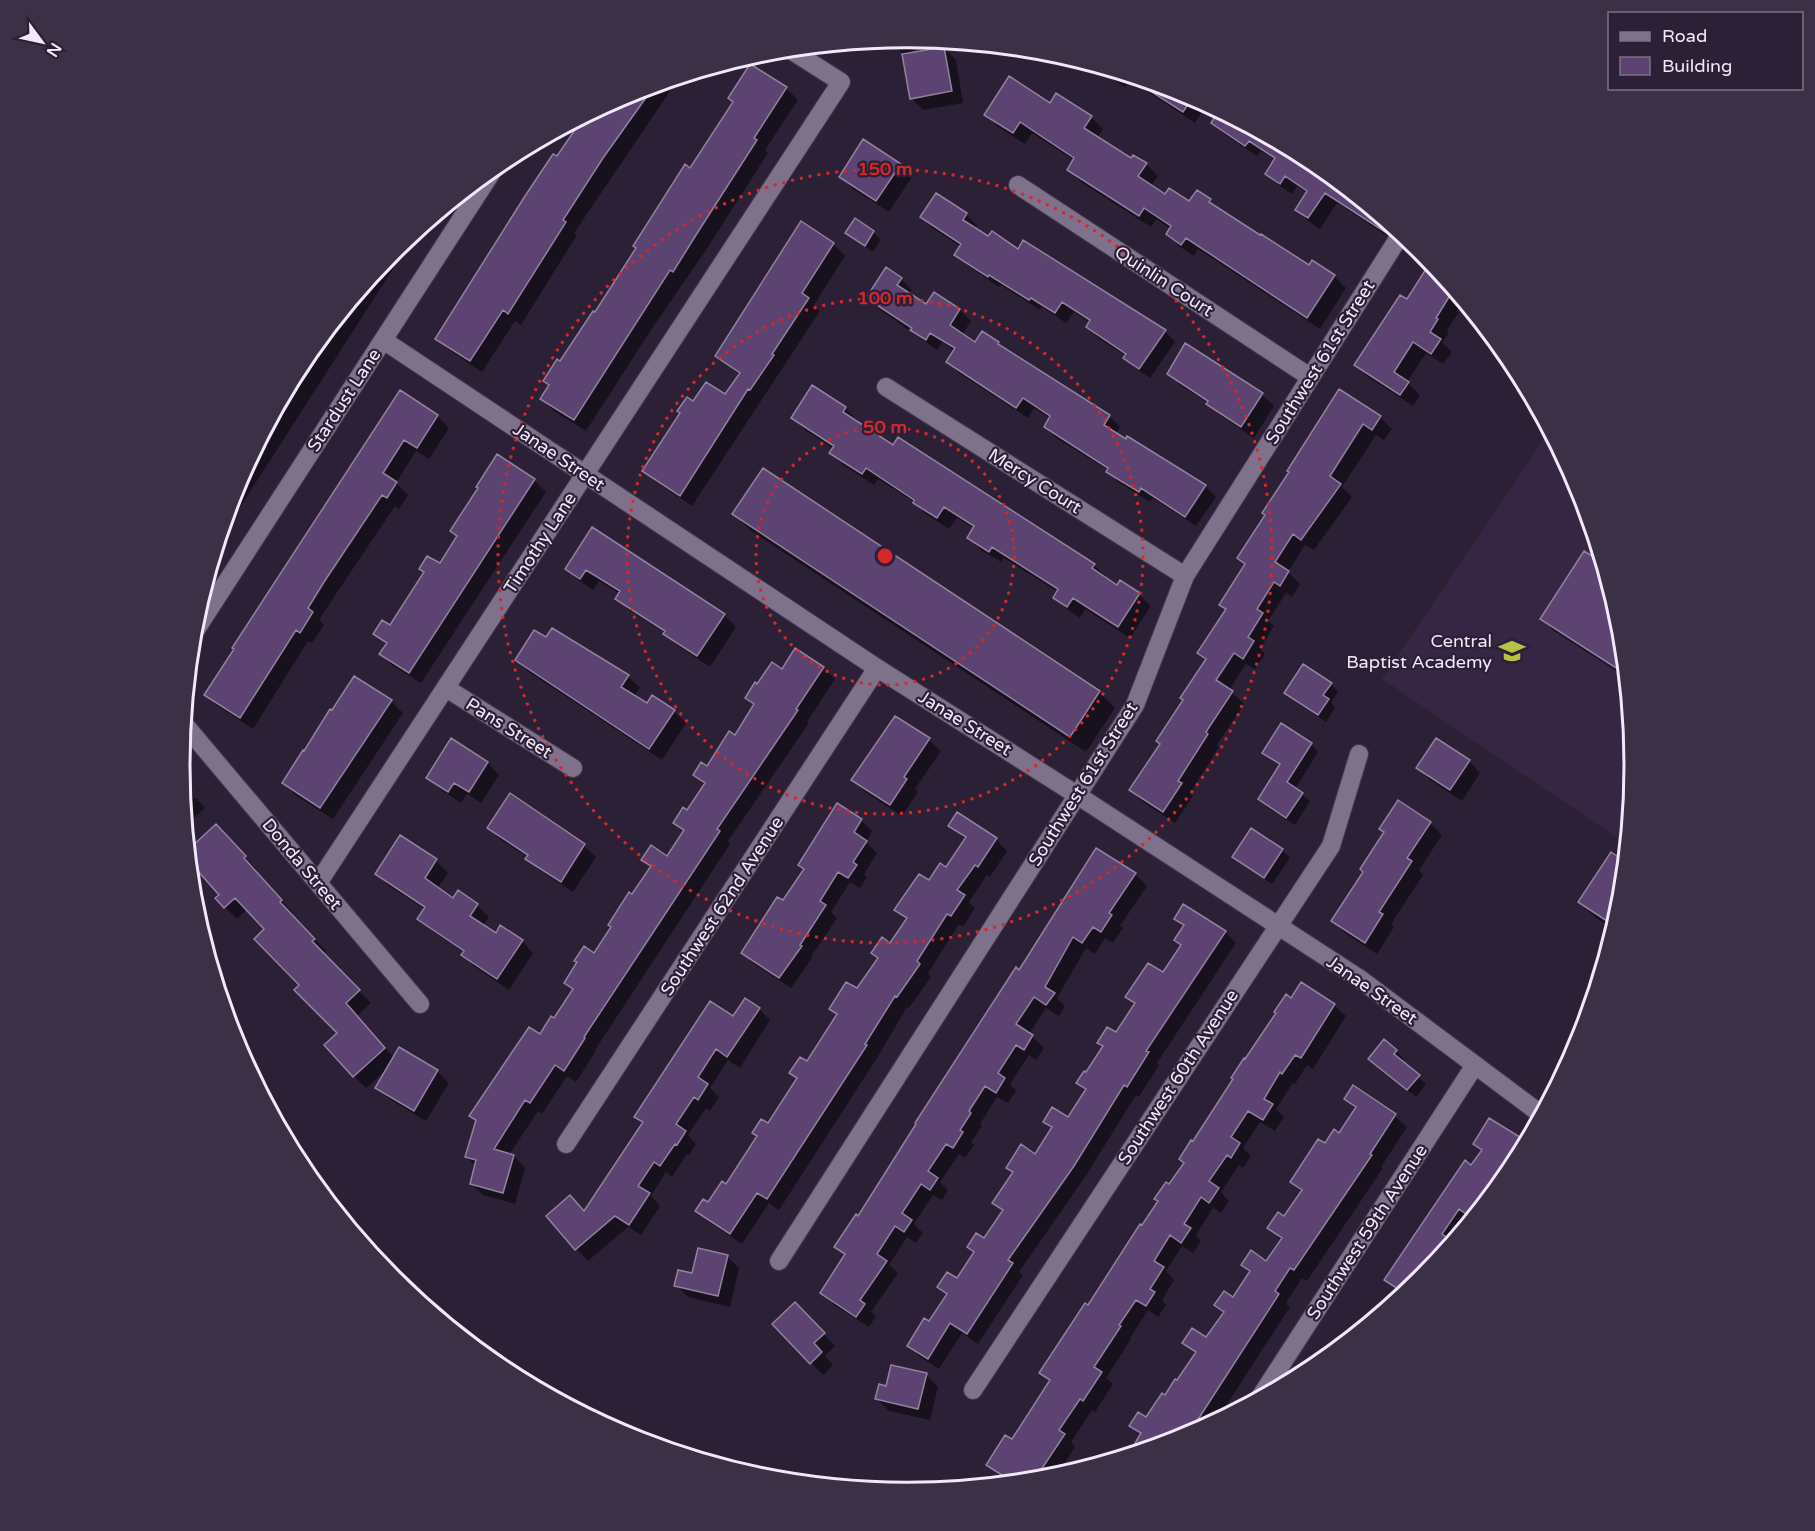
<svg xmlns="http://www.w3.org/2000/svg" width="1815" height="1531" font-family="'Varela Round',sans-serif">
  <rect width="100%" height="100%" fill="#2c2037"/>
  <!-- built -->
  <path fill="#362644" d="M1550 430 1580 487 1622 624 1635 766 1628 845 1382 679Z"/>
  <!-- shadow -->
  <path fill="#0007" d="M908 38 920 39 910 55 944 48 956 60 963 103 923 110 911 98 906 55 883 40Z
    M1087 63 1186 93 1312 160 1390 224 1384 234 1337 203 1320 229 1308 221 1297 210 1308 193 1297 186 1292 194 1278 185 1267 174 1275 160 1261 151 1257 156 1224 134 1213 123 1216 118 1204 109 1195 123 1130 80 1125 87Z
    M679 78 574 233 577 235 521 325 515 321 482 372 449 350 437 338 585 116 629 93Z
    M786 88 798 100 765 150 768 153 708 247 651 330 586 431 554 411 542 399 560 363 595 314 734 103Z
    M1050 105 1091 117 1103 129 1097 138 1131 160 1146 164 1158 176 1151 186 1166 196 1189 203 1197 192 1210 201 1223 213 1309 267 1312 262 1334 276 1346 288 1320 329 1198 249 1194 256 1179 246 1167 234 1171 229 1156 219 1151 227 1081 182 1069 170 1075 161 1032 133 1025 144 997 126 986 114Z
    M900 165 912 177 889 212 853 189 841 177Z
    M936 195 966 215 977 225 975 229 989 238 1018 251 1165 331 1175 342 1150 378 1136 369 1125 358 1126 356 1098 338 1088 327 1090 323 1074 312 1066 323 1042 307 1040 310 1001 285 999 287 967 265 956 254 961 247 932 228 922 217Z
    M801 223 833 244 845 256 814 305 820 311 692 506 656 482 644 470 725 396 740 375 717 356Z
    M423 226 409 248 407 247 219 540 235 487 302 361 393 250Z
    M873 232 881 240 873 252 855 240 847 233Z
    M1432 262 1465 303 1447 330 1449 333 1442 343 1452 352 1443 364 1426 353 1407 382 1420 395 1413 406 1368 377 1356 365 1407 301Z
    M901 279 912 290 909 295 927 306 934 294 960 310 971 321 962 335 976 344H998L1004 350 1109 416 1120 427 1116 434 1205 486 1216 497 1196 526 1153 498 1150 502 1118 482 1108 470 1056 438 1045 427 1051 419 1034 408 1028 418 959 373 948 362 955 351 942 342 937 350 879 309 868 298Z
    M1169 373 1262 395 1274 406 1254 438 1220 415 1208 403 1180 385Z
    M813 387 845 408 857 420 856 423 894 447 899 439 1094 565 1106 577 1105 579 1118 587 1139 594 1151 606 1130 638 1085 609 1080 618 1067 609 1055 598 1058 592 1004 558 1001 562 981 550 969 538 974 529 957 518 949 529 926 514 914 502 878 479 874 485 843 465 831 453 834 449 805 430 793 418Z
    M1340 391 1380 417 1392 429 1384 440 1376 435 1342 487 1352 497 1314 550 1305 545 1288 572 1300 584 1292 597 1286 593 1268 621 1274 626 1260 649 1265 654 1255 669 1246 664 1229 690 1244 704 1217 745 1219 747 1190 793 1193 796 1175 823 1143 802 1131 790 1161 744 1207 660 1199 653 1227 611 1221 604 1246 565 1239 558Z
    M400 392 437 416 449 428 429 459 416 451 396 483 408 495 399 509 395 506 336 594 319 620 324 625 312 643 308 641 253 729 218 706 206 695Z
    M763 470 1099 692 1115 708 1086 752 750 530 734 514Z
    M534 480 546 492 421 683 393 666 381 654 387 645 375 634 391 627 425 573 421 569 440 565 458 537 452 531Z
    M592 529 724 615 736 627 710 667 677 645 665 633 629 610 617 598 620 594 599 581 593 590 578 580 566 568Z
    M1584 553 1604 565 1622 624 1627 678 1554 631 1542 619Z
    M552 630 628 676 640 688 634 697 647 705 674 711 686 723 662 760 529 672 517 660 547 639Z
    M823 668 835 679 807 722 809 723 728 841 730 844 595 1050 596 1051 576 1082 567 1076 542 1114 538 1111 509 1155 514 1156 525 1168 515 1204 483 1195 471 1183 476 1166 467 1157 477 1122 471 1116 555 1020 574 991 566 983 595 955 651 868 643 860 668 858 684 832 675 823 688 812 705 785 694 775 707 768 735 737 755 706 746 698 758 686 782 671Z
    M1331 684 1338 691 1331 703 1335 708 1326 722 1294 701 1286 693Z
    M391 701 403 713 333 819 295 795 283 783Z
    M452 740 488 763 499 775 481 803 467 794 461 803 440 789 428 777Z
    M929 740 941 751 915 789 918 792 902 816 865 792 853 780Z
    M1311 744 1318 752 1295 789 1310 801 1295 825 1267 807 1260 799 1281 766 1264 752Z
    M1469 761 1480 773 1462 801 1430 780 1418 768Z
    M181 783 193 795 183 804Z
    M195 797 205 808 185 826 184 807Z
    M838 805 861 820 872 831 866 842 877 853 864 874 867 877 860 888 850 882 831 912 837 918 811 957 812 958 791 988 754 964 743 953 783 902 805 870 800 865Z
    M1430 823 1442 835 1419 870 1423 875 1391 924 1394 927 1377 954 1345 933 1333 921 1365 872 1385 833Z
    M950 825 996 839 1007 851 990 877 987 875 969 902 975 908 963 927 959 924 928 973 931 977 909 1008 907 1007 877 1058 779 1210 769 1203 742 1244 709 1222 697 1211 709 1204 726 1186 758 1137 754 1133 769 1125 797 1079 791 1073 807 1063 838 1016 831 1009 857 990 879 959 873 953 891 945 907 920 896 910 947 869 966 840Z
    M216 826 256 869 254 871 293 913 291 914 326 951 323 954 371 1003 357 1016 394 1058 437 1071 449 1083 426 1121 389 1099 377 1088 387 1069 366 1088 354 1076 339 1033 301 985 266 929 247 909 237 919 225 907 221 895 189 859 188 852Z
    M489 828 584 846 596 857 573 892 539 870 528 857 501 840Z
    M401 838 436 861 448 873 437 889 454 900 477 905 489 917 483 926 496 935 522 941 533 953 509 990 475 967 463 955 464 953 431 930 419 918 425 909 389 886 377 874Z
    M1282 850 1290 858 1272 884 1242 864 1234 857Z
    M1626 864 1621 908 1615 930 1596 918 1580 902Z
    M1135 874 1147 886 1120 926 1123 928 1113 943 1105 938 1095 954 1086 948 1057 998 1065 1006 1059 1016 1046 1008 1029 1034 1044 1048 1036 1060 1029 1055 1010 1084 1016 1091 1008 1103 997 1097 980 1124 982 1126 971 1142 974 1145 965 1158 959 1154 940 1182 948 1190 942 1200 933 1195 914 1224 923 1233 916 1243 907 1237 889 1265 898 1273 871 1312 876 1316 869 1327 834 1305 822 1293 845 1257 836 1247 859 1218 1020 972Z
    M1176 919 1225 932 1236 943 1157 1063 1159 1065 1139 1097 1136 1095 1085 1177 1019 1272 1023 1275 978 1344 962 1333 939 1369 920 1357 909 1346 929 1323 948 1296 939 1287 957 1280 975 1254 969 1247 985 1240 1003 1212 994 1203 1014 1174 1007 1167 1036 1156 1052 1129 1045 1122 1069 1119 1087 1091 1078 1083 1087 1074 1104 1047 1099 1043 1116 1034 1135 1005 1127 997 1164 974 1182 946 1176 940 1184 927Z
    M1292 1000 1334 1005 1346 1016 1313 1069 1307 1065 1295 1084 1293 1083 1276 1109 1284 1117 1275 1131 1260 1122 1243 1148 1251 1156 1243 1168 1239 1165 1221 1192 1229 1201 1221 1213 1213 1208 1196 1235 1201 1241 1193 1253 1182 1246 1166 1271 1174 1280 1162 1300 1166 1305 1158 1317 1148 1310 1130 1338 1131 1339 1106 1378 1113 1384 1095 1412 1092 1410 1071 1442 1075 1447 1055 1478 1010 1483 999 1476 988 1464 1012 1441 1050 1382 1041 1373 1143 1227 1159 1202 1156 1199 1170 1186 1185 1164 1193 1143 1246 1061Z
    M759 1009 770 1020 740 1068 728 1060 710 1088 719 1097 710 1111 706 1108 688 1135 696 1144 689 1155 687 1154 672 1177 666 1172 651 1196 660 1206 641 1235 628 1227 588 1261 548 1216 585 1212 644 1124 636 1116 733 1018Z
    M1396 1051 1404 1059 1401 1062 1426 1084 1416 1097 1378 1066Z
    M1353 1088 1395 1116 1407 1127 1381 1167 1383 1168 1307 1281 1302 1278 1286 1303 1290 1307 1215 1423 1186 1438 1142 1451 1136 1445 1142 1436 1131 1425 1147 1419 1178 1382 1196 1355 1184 1342 1207 1339 1224 1314 1216 1305 1233 1299 1251 1273 1243 1265 1267 1263 1282 1241 1269 1228 1285 1218 1302 1192 1292 1181 1325 1146 1340 1135 1356 1109 1346 1099Z
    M1475 1143 1527 1144 1513 1170 1422 1281 1404 1295 1386 1280 1483 1151Z
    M727 1256 739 1268 730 1307 688 1297 676 1285Z
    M795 1304 835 1346 825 1356 833 1365 823 1375 774 1324Z
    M1355 1331 1358 1333 1348 1341Z
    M926 1375 938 1387 930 1420 889 1411 877 1399 887 1388Z"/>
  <!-- building -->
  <path fill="#5c4371" stroke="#91829f" stroke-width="1.5" d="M944 47 952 91 910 99 902 54Z
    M750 64 787 87 754 138 757 140 696 235 673 272 670 270 574 420 540 399 549 385 543 381 557 359 560 361 593 311 595 312 636 248 633 246 685 164 690 168 733 102 728 98Z
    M1009 76 1050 103 1056 93 1092 116 1084 128 1131 158 1133 155 1147 163 1138 176 1165 194 1169 188 1189 201 1197 190 1211 199 1209 202 1260 235 1261 234 1309 265 1312 260 1335 275 1307 318 1186 238 1181 245 1166 234 1171 226 1144 208 1139 216 1067 170 1074 158 1020 122 1013 133 984 115Z
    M1138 78 1186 93 1193 97 1183 112 1136 82Z
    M655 85 603 158 563 220 566 222 508 314 503 310 470 361 435 339 525 196 553 154 557 156 583 118 629 93Z
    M1219 110 1312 160 1390 225 1385 232 1325 193 1308 218 1295 210 1307 191 1285 176 1280 184 1265 174 1275 158 1249 141 1245 146 1211 123Z
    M863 139 901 164 876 201 839 177Z
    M936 193 967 213 963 220 988 236 992 231 1018 249 1023 240 1166 330 1139 369 1123 358 1126 354 1086 327 1090 320 1062 302 1055 313 1031 298 1029 300 989 275 988 277 954 255 961 244 920 217Z
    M855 218 874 231 865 246 845 233Z
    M801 221 834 243 802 293 809 298 772 354 774 355 750 390 748 389 680 496 642 471 680 413 677 411 687 397 693 401 706 382 725 394 740 373 715 356Z
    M1431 261 1454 289 1436 318 1438 319 1430 332 1441 339 1431 354 1413 342 1394 372 1409 382 1400 395 1354 365 1400 295 1407 299Z
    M886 267 902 278 897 285 926 304 934 292 960 309 950 325 975 342 982 331 999 342 998 344 1110 415 1104 425 1126 439 1127 436 1206 485 1185 517 1141 488 1139 492 1106 472 1108 468 1044 427 1050 416 1023 398 1016 408 946 362 955 348 930 333 926 340 910 330 912 328 866 298Z
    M1185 343 1263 393 1241 427 1206 404 1208 401 1167 374Z
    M812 385 846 407 843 412 893 445 898 437 1095 564 1092 568 1117 585 1120 580 1140 593 1118 627 1073 598 1067 607 1053 598 1058 589 992 547 989 552 967 538 974 526 944 507 937 518 913 503 914 500 866 468 862 474 829 453 834 446 791 418Z
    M1339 389 1381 416 1372 430 1363 424 1330 476 1341 484 1301 540 1293 534 1275 562 1289 571 1280 586 1274 582 1257 609 1263 613 1248 637 1254 641 1243 659 1234 653 1216 680 1233 691 1206 732 1208 734 1178 781 1182 783 1163 812 1129 790 1160 744 1156 741 1183 700 1180 698 1206 659 1197 653 1226 609 1219 605 1245 564 1237 558 1265 515 1262 513 1289 472 1287 471Z
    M400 390 438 415 417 448 404 440 383 473 397 482 387 498 382 495 324 582 308 608 313 612 300 633 296 630 240 718 204 695 234 649 232 648Z
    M497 454 535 479 409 673 379 654 387 643 373 634 382 620 390 625 424 572 419 569 427 556 440 563 457 536 450 531 478 488 476 487Z
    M763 468 1100 691 1070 737 732 514Z
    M592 527 725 614 697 656 663 634 665 631 615 599 620 591 586 570 580 579 565 569Z
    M1584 551 1603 563 1622 624 1627 675 1540 619Z
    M552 628 629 675 621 687 647 703 652 695 675 710 649 749 515 660 534 630 546 637Z
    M795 648 824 667 796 709 798 710 717 829 720 831 584 1037 585 1038 564 1071 555 1065 530 1103 525 1100 494 1149 514 1155 503 1193 470 1184 476 1160 465 1157 476 1120 469 1116 529 1027 540 1034 551 1016 554 1018 573 989 564 983 577 962 574 961 584 946 594 953 611 927 608 925 629 892 632 894 651 866 641 860 651 845 667 856 684 830 673 823 683 807 687 810 705 783 693 775 701 762 707 766 729 731 735 735 754 704 745 698 755 682 757 684 772 662 782 669Z
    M1303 664 1332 683 1323 695 1329 699 1318 715 1284 693Z
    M354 676 392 700 320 808 282 783 303 750 304 751 330 709 332 710Z
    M895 716 930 738 904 777 907 779 890 805 851 780Z
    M1281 723 1312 743 1287 782 1303 793 1286 818 1258 799 1280 764 1262 753Z
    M451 738 488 762 469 792 454 783 448 792 426 778Z
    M1436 738 1470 760 1450 790 1416 768Z
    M510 793 585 844 561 882 525 859 528 855 487 828Z
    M1398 800 1431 822 1407 858 1412 861 1379 912 1383 914 1365 943 1331 921 1363 872 1360 869 1384 832 1379 829Z
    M837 803 862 819 854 832 867 841 853 862 857 865 848 878 838 872 820 901 826 905 800 945 802 946 779 978 741 953 777 897 783 900 804 869 798 865Z
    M957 812 997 838 978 867 975 865 957 890 965 895 951 916 947 914 917 961 920 964 897 997 895 996 865 1044 867 1045 767 1199 757 1193 730 1234 695 1211 703 1199 708 1202 722 1181 726 1184 757 1136 752 1133 761 1119 768 1123 797 1078 789 1073 800 1057 807 1061 837 1014 829 1009 846 982 857 988 878 958 871 953 882 937 890 943 907 918 894 910 919 874 929 880 940 863 946 867 966 837 948 826Z
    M216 824 246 856 244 858 282 900 280 902 315 939 312 941 360 990 346 1003 385 1048 353 1077 324 1045 337 1033 294 990 299 985 254 939 264 929 235 898 224 908 215 898 219 895 189 861 188 850Z
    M1251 828 1283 849 1264 878 1232 857Z
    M400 835 437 859 425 878 453 898 458 890 478 904 470 916 496 933 500 925 523 940 497 979 461 955 464 951 417 919 425 907 375 874Z
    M1096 848 1136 873 1109 913 1112 915 1101 932 1093 927 1082 943 1073 937 1045 987 1055 993 1046 1005 1034 997 1016 1024 1033 1035 1024 1050 1016 1045 998 1073 1005 1078 996 1093 985 1086 969 1111 971 1113 960 1130 963 1132 953 1148 946 1144 928 1171 938 1178 930 1190 921 1184 902 1213 912 1220 904 1232 895 1226 877 1254 887 1261 860 1300 865 1304 856 1317 820 1293 845 1254 834 1247 856 1214 858 1216 916 1124 915 1123 1016 967 1019 970Z
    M1611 852 1626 862 1621 908 1616 927 1578 902Z
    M1183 904 1226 931 1146 1051 1149 1052 1127 1087 1124 1085 1074 1166 1008 1260 1013 1263 967 1334 950 1323 928 1359 907 1346 924 1318 929 1321 947 1294 937 1287 947 1272 957 1278 974 1252 967 1247 976 1233 984 1238 1003 1210 992 1203 1013 1172 1006 1168 1021 1144 1035 1154 1052 1127 1043 1122 1052 1107 1068 1117 1086 1089 1076 1083 1084 1071 1086 1072 1103 1046 1097 1043 1107 1027 1116 1032 1135 1003 1125 997 1148 963 1163 972 1181 945 1174 940 1184 925 1174 919Z
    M1301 982 1335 1004 1301 1058 1295 1055 1282 1074 1280 1072 1264 1099 1273 1104 1263 1120 1248 1111 1231 1137 1240 1143 1231 1158 1227 1155 1209 1181 1219 1188 1209 1203 1201 1197 1184 1224 1191 1228 1181 1243 1170 1235 1154 1261 1164 1267 1150 1289 1155 1292 1146 1306 1136 1300 1119 1325 1121 1326 1094 1367 1102 1372 1083 1401 1080 1399 1059 1430 1065 1434 1037 1476 1030 1471 1023 1482 1014 1483 986 1465 1005 1435 1012 1439 1050 1380 1039 1373 1085 1303 1088 1305 1140 1224 1142 1225 1158 1201 1154 1199 1166 1182 1169 1184 1184 1163 1179 1159 1191 1140 1193 1141 1233 1079 1231 1078 1244 1058 1245 1059 1276 1013 1274 1012 1286 994 1291 998Z
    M745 998 760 1008 727 1057 716 1049 698 1077 708 1084 698 1100 694 1097 676 1124 686 1131 677 1145 675 1144 660 1166 654 1162 638 1186 650 1193 629 1225 615 1216 575 1250 546 1216 570 1195 584 1211 643 1122 634 1117 710 1001 733 1016Z
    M1384 1039 1397 1050 1394 1054 1420 1075 1407 1090 1368 1059Z
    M399 1047 438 1070 414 1111 375 1088Z
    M1353 1085 1396 1114 1370 1154 1372 1155 1294 1270 1290 1268 1275 1291 1279 1294 1186 1438 1143 1451 1134 1445 1141 1433 1129 1426 1138 1412 1146 1417 1162 1393 1165 1395 1175 1379 1177 1380 1196 1352 1182 1343 1192 1328 1206 1337 1224 1312 1214 1305 1224 1291 1233 1297 1250 1271 1241 1265 1251 1250 1266 1261 1282 1238 1267 1228 1278 1212 1284 1216 1302 1190 1290 1182 1318 1139 1325 1143 1334 1129 1339 1133 1356 1107 1344 1099Z
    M1489 1118 1528 1142 1520 1157 1511 1152 1479 1204 1483 1207 1473 1219 1459 1209 1442 1234 1454 1242 1422 1281 1406 1294 1384 1280 1465 1160 1471 1165 1482 1150 1473 1144Z
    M698 1248 728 1255 718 1296 674 1286 678 1270 692 1273Z
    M795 1302 825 1333 814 1343 822 1352 810 1364 772 1324Z
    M891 1365 927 1373 918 1409 875 1399 879 1384 886 1386Z"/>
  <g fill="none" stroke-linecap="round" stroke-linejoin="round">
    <!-- minor casing -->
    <g stroke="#453a4e" stroke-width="20">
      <path id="minor" d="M1018 185 1310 377
        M383 340 877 668 1077 795 1360 979 1542 1115
        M886 387 1185 576
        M193 634 495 167
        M446 688 573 768
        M184 724 420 1004
        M318 883 841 82 789 49
        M566 1144 877 668
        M779 1261 1135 705 1185 576 1401 234
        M973 1390 1331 846 1359 754
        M1259 1399 1475 1065"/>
    </g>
    <!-- minor -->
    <use href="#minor" stroke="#7f708c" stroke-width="18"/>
  </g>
  <!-- distance rings -->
  <g fill="none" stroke="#d62828" stroke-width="3" stroke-dasharray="3 6">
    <circle cx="885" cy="556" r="129"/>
    <circle cx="885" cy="556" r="258"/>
    <circle cx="885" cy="556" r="387"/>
  </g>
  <!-- icons -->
  <defs>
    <g id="school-bare" transform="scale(2.07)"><path d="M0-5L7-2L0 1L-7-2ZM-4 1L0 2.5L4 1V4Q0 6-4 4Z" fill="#b6c148" stroke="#2c2037" stroke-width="2.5" paint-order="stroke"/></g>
  </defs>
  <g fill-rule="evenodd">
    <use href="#school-bare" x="1512" y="651"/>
  </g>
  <g text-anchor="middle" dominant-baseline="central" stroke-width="4.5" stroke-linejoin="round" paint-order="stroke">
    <!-- street labels -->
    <g font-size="18" fill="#f1e9f9" stroke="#2c2037">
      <text transform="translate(1164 281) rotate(33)">Quinlin Court</text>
      <text transform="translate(1320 362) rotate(-58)">Southwest 61st Street</text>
      <text transform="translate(344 400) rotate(-57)">Stardust Lane</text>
      <text transform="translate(559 457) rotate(34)">Janae Street</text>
      <text transform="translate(1035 481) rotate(32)">Mercy Court</text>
      <text transform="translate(540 543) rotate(-57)">Timothy Lane</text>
      <text transform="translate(965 723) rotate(32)">Janae Street</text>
      <text transform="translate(509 728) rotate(32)">Pans Street</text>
      <text transform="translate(1083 784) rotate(-58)">Southwest 61st Street</text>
      <text transform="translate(302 864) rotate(50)">Donda Street</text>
      <text transform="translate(722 906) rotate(-57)">Southwest 62nd Avenue</text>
      <text transform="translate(1372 990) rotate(35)">Janae Street</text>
      <text transform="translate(1178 1077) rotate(-57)">Southwest 60th Avenue</text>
      <text transform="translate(1367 1232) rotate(-57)">Southwest 59th Avenue</text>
    </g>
    <!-- poi labels -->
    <g font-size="18" fill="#f1e9f9" stroke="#2c2037" text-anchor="end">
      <text x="1492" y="641">Central<tspan x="1492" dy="21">Baptist Academy</tspan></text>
    </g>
  </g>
  <!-- crop -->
  <path d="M0 0H1815V1531H0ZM190 765a717 717 0 1 1 1434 0a717 717 0 1 1-1434 0Z" fill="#3c3047" fill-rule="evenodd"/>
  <path fill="none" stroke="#f1e9f9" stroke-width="3" d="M190 765a717 717 0 1 1 1434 0a717 717 0 1 1-1434 0Z"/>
  <circle cx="885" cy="556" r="9" fill="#d62828" stroke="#2c2037" stroke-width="3"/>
  <g font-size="18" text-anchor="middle" font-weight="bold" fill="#d62828" stroke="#2c2037" stroke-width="4.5" stroke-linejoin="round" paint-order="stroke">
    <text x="885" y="175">150 m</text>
    <text x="885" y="304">100 m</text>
    <text x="885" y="433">50 m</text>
  </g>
  <!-- legend -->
  <rect x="1608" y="12" width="195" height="78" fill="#2c2037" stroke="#7b7085" stroke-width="1.5"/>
  <rect x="1620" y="32" width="30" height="9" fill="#7f708c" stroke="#7b7085" stroke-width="1.5"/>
  <text x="1662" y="42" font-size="18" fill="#f1e9f9">Road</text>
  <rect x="1620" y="57" width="30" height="18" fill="#5c4371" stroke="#7b7085" stroke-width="1.5"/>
  <text x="1662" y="72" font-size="18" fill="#f1e9f9">Building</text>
  <!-- north arrow -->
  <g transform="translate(42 42) rotate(123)" stroke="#2c2037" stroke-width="4.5" paint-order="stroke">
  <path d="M0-4.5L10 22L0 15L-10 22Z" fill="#f1e9f9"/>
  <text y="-9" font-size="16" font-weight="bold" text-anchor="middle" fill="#f1e9f9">N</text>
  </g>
</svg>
